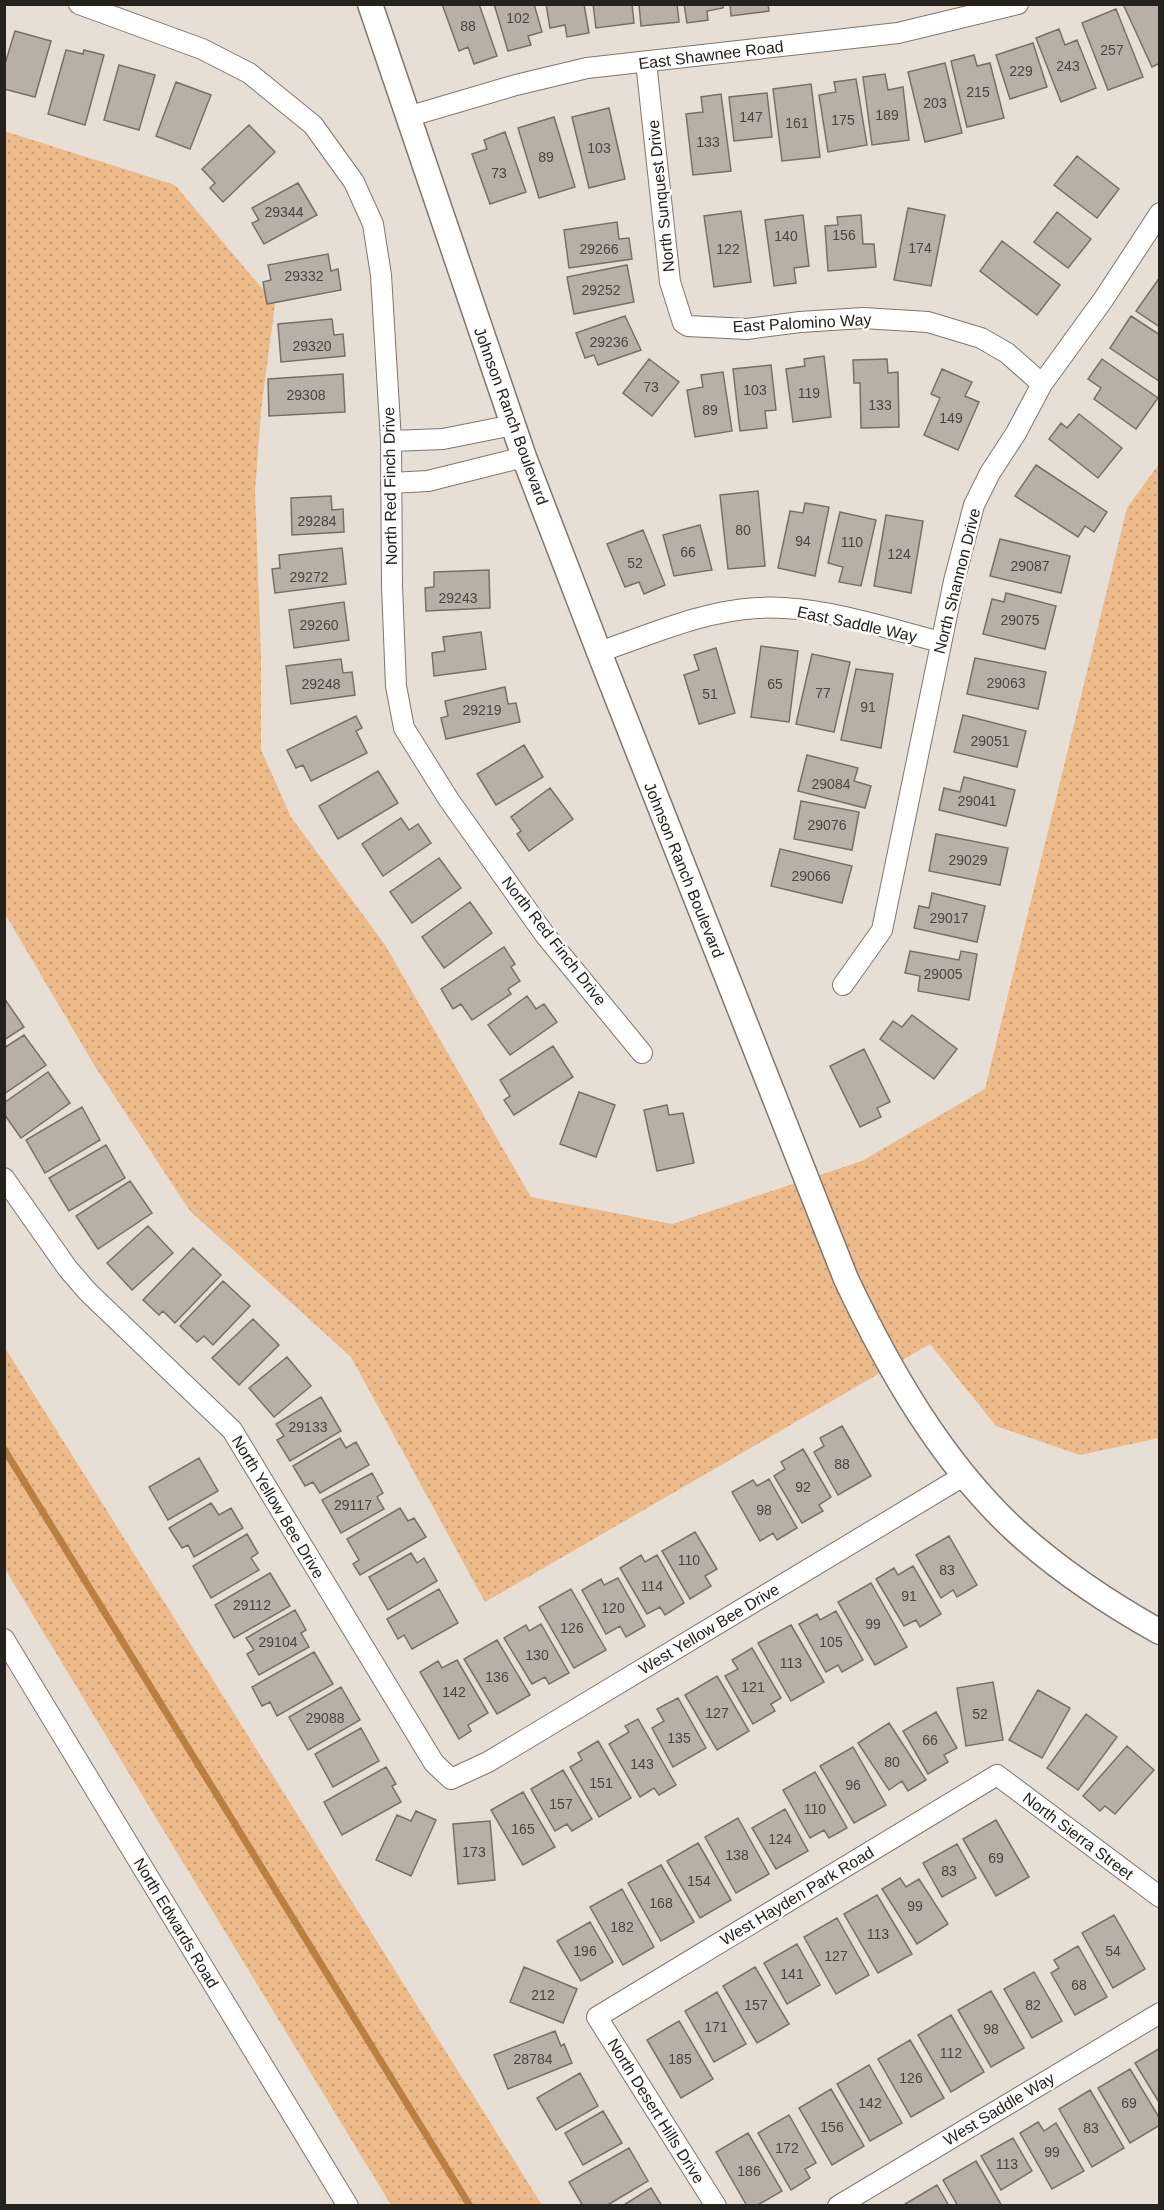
<svg xmlns="http://www.w3.org/2000/svg" width="1164" height="2210" font-family="Arial,sans-serif">
  <defs>
    <pattern id="grass-dots" width="8" height="8" patternUnits="userSpaceOnUse" patternTransform="scale(1.5)"><rect width="8" height="8" fill="#edba89"/><path d="M2 2h.1M6 6h.1" fill="none" stroke="#cba076" stroke-width="1.8" stroke-linecap="round"/></pattern>
  </defs>
  <rect width="100%" height="100%" fill="#e7ded5"/>
  <!-- grass -->
  <path fill="url(#grass-dots)" d="M4 131 175 185 275 304 261 411 255 491 261 655V750L291 817 385 945 531 1197 672 1224 862 1161 985 1089 1127 508 1159 464V1438L1080 1455 996 1426 930 1344 485 1602 351 1357 190 1211 96 1068 5 914Z
    M5 1348 542 2205H391L5 1569Z"/>
  <g fill="none" stroke-linecap="round" stroke-linejoin="round">
    <!-- stream -->
    <path stroke="#b97f44" stroke-width="7" d="M4 1449 470 2206"/>
  </g>
  <!-- building -->
  <path fill="#b8afa6" stroke="#787068" stroke-width="1.5" d="M442 4H479L497 56 474 64 468 47 459 51Z
    M494 4H534L542 32 528 36 531 45 508 51Z
    M546 4H584L589 33 567 37 565 25 550 28Z
    M593 4H632L634 23 596 28Z
    M639 4H677L679 22 641 26Z
    M684 4H723V8L707 11 708 20 687 23Z
    M730 4H768L769 11 731 16Z
    M1123 4H1160V63L1152 67Z
    M1116 9 1143 77 1108 90 1082 23Z
    M1059 29 1065 45 1077 40 1096 88 1061 102 1036 38Z
    M15 31 51 41 35 97 4 89V67Z
    M1033 43 1047 87 1010 99 996 55Z
    M66 50 83 54 84 50 104 55 85 125 48 114Z
    M974 55 977 66 990 63 1004 118 967 127 951 61Z
    M945 63 962 133 925 142 908 72Z
    M119 65 155 75 139 130 104 120Z
    M885 74 888 90 903 87 909 140 872 145 863 77Z
    M856 79 867 145 828 152 819 95 836 92 834 82Z
    M176 82 211 95 190 149 156 136Z
    M811 84 820 157 782 161 773 89Z
    M767 93 772 137 734 141 729 97Z
    M721 94 731 171 693 175 686 114 703 112 701 97Z
    M609 108 625 179 589 188 572 117Z
    M554 117 575 187 539 198 518 128Z
    M249 125 275 152 223 202 210 188 215 183 202 169Z
    M505 132 526 192 490 204 472 154 487 149 484 140Z
    M1077 156 1119 189 1097 218 1054 185Z
    M298 183 317 215 264 244 252 223 259 220 252 208Z
    M908 208 945 215 931 286 894 280Z
    M741 211 751 282 714 287 704 216Z
    M1057 212 1091 239 1068 268 1034 242Z
    M803 215 809 266 794 268 796 283 774 286 765 220Z
    M861 215 863 244H874L876 267 828 271 825 226 838 225 837 217Z
    M617 222 619 239 629 238 632 259 569 268 564 230Z
    M1002 241 1060 285 1037 315 980 271Z
    M328 254 331 271 338 269 341 290 267 304 263 282 271 280 268 265Z
    M627 265 634 302 574 314 567 277Z
    M1158 280 1160 281V327L1136 311Z
    M625 316 641 350 598 365 594 355 585 358 576 333Z
    M1131 316 1160 335 1159 381 1110 348Z
    M332 319 334 335 343 334 345 356 281 362 278 324Z
    M824 356 831 417 793 422 786 369 805 366 804 359Z
    M649 359 679 382 652 416 623 393Z
    M887 359 888 373 898 372 899 427 861 428 860 383H854L853 360Z
    M1102 359 1158 398 1136 429 1094 399 1101 388 1088 379Z
    M771 365 776 410 765 411 767 428 740 431 733 369Z
    M942 369 972 382 965 396 979 402 958 450 924 435 940 398 931 394Z
    M723 372 732 431 695 437 687 390 703 387 701 375Z
    M343 374 345 412 269 416 268 379Z
    M1079 414 1122 448 1098 478 1049 439 1061 423 1067 428Z
    M1036 465 1107 512 1094 532 1085 526 1078 537 1015 496Z
    M758 491 765 566 728 569 720 495Z
    M331 496 332 510 343 509 344 532 292 535 291 498Z
    M805 503 829 507 815 576 778 568 790 511 803 513Z
    M840 512 876 520 861 586 839 582 843 567 828 563Z
    M886 515 923 521 911 593 874 586Z
    M700 525 712 570 674 576 663 535Z
    M643 530 665 585 644 594 639 582 625 587 607 544Z
    M1000 539 1070 556 1061 593 990 576Z
    M342 548 346 584 275 593 272 569 280 568 279 555Z
    M489 570 490 608 426 611 425 588 434 587V572Z
    M1006 593 1056 606 1045 649 983 634 992 599 1004 602Z
    M344 602 349 640 294 648 289 610Z
    M481 632 486 669 434 676 432 653 445 651 443 637Z
    M761 646 798 651 789 722 751 717Z
    M716 648 735 713 699 724 684 675 699 670 694 655Z
    M812 654 850 662 834 732 796 724Z
    M975 658 1046 672 1038 709 967 694Z
    M341 659 343 673 352 672 355 695 291 704 286 666Z
    M856 669 893 674 881 748 841 740Z
    M505 687 508 704 516 703 520 722 446 739 441 718 448 716 445 701Z
    M963 715 1026 731 1017 767 954 752Z
    M356 716 362 728 356 731 367 753 311 781 303 765 296 768 287 750Z
    M524 745 543 777 496 805 477 774Z
    M807 755 858 768 854 781 871 786 865 808 798 791Z
    M378 771 398 803 338 839 319 806Z
    M964 777 1015 790 1006 826 939 810 944 788 960 792Z
    M550 788 573 819 529 851 517 834 521 831 511 817Z
    M801 801 859 812 852 850 794 839Z
    M401 818 409 830 418 824 431 843 383 876 362 844Z
    M936 834 1008 848 1000 885 929 871Z
    M780 849 852 866 842 903 771 886Z
    M439 858 461 888 412 923 390 892Z
    M932 893 985 906 977 942 914 928 919 906 929 908Z
    M470 902 492 933 444 968 422 937Z
    M504 947 515 964 511 967 520 981 508 989 511 994 472 1020 461 1004 453 1009 441 989Z
    M910 951 959 960 961 951 977 954 969 1000 918 991 920 976 905 973Z
    M527 996 536 1009 544 1004 557 1022 510 1055 488 1025Z
    M4 998 24 1027 4 1040Z
    M912 1015 957 1049 934 1079 880 1039 893 1021 902 1027Z
    M24 1035 46 1065 4 1094V1048Z
    M553 1046 573 1077 514 1115 504 1100 510 1096 500 1080Z
    M864 1049 890 1102 877 1108 881 1117 860 1127 830 1066Z
    M48 1072 70 1103 21 1138 4 1114V1103Z
    M579 1092 615 1105 596 1157 560 1144Z
    M667 1105 669 1115 683 1113 694 1163 657 1171 644 1110Z
    M82 1107 100 1140 45 1173 26 1140Z
    M106 1145 125 1178 69 1211 49 1178Z
    M130 1181 152 1213 98 1249 76 1216Z
    M148 1226 173 1253 132 1290 107 1263Z
    M193 1248 221 1275 175 1323 163 1311 159 1315 143 1300Z
    M223 1281 250 1306 213 1345 204 1336 197 1342 180 1326Z
    M253 1319 279 1345 239 1385 212 1358Z
    M287 1357 311 1386 274 1417 249 1388Z
    M321 1397 341 1431 290 1461 277 1440 284 1436 276 1424Z
    M842 1426 871 1476 838 1495 814 1452 824 1446 820 1438Z
    M340 1438 346 1448 356 1442 369 1465 320 1493 313 1482 305 1486 293 1466Z
    M803 1449 831 1497 819 1505 823 1511 802 1523 774 1476 785 1469 781 1462Z
    M199 1458 218 1491 168 1520 149 1487Z
    M372 1473 383 1493 377 1497 384 1509 341 1533 322 1500Z
    M769 1479 797 1528 777 1540 773 1533 760 1541 732 1492 753 1480 757 1486Z
    M211 1503 219 1515 231 1508 243 1528 194 1557 188 1545 182 1548 169 1528Z
    M400 1508 408 1521 414 1518 426 1537 360 1575 353 1564 359 1560 347 1539Z
    M695 1532 717 1569 705 1576 711 1586 690 1599 662 1551Z
    M247 1534 258 1553 251 1558 259 1570 211 1598 193 1566Z
    M949 1536 977 1585 957 1597 953 1590 941 1598 916 1555Z
    M411 1553 417 1563 424 1558 437 1581 388 1610 369 1577Z
    M641 1555 645 1562 657 1555 684 1603 665 1615 660 1607 647 1614 620 1568Z
    M913 1566 941 1614 920 1627 916 1620 904 1626 876 1579 894 1568 898 1575Z
    M270 1573 290 1606 234 1638 215 1605Z
    M618 1578 645 1626 626 1637 620 1626 606 1634 582 1590 601 1579 604 1585Z
    M871 1583 907 1647 875 1665 838 1602Z
    M439 1589 458 1623 412 1649 404 1635 398 1639 387 1619Z
    M571 1589 606 1650 574 1668 539 1607Z
    M295 1610 306 1630 301 1633 309 1647 259 1675 247 1654 254 1650 246 1638Z
    M836 1611 863 1660 842 1672 838 1665 826 1672 799 1624 817 1614 820 1620Z
    M541 1624 569 1673 549 1684 545 1677 532 1684 504 1638 526 1625 529 1631Z
    M791 1625 824 1682 791 1701 758 1643Z
    M497 1640 530 1695 497 1714 464 1659Z
    M752 1648 781 1698 771 1704 775 1711 753 1724 725 1676 738 1669 732 1660Z
    M314 1652 333 1684 277 1716 270 1702 262 1706 252 1687Z
    M457 1660 488 1713 468 1725 471 1731 459 1739 420 1672 438 1661 442 1668Z
    M717 1676 749 1731 717 1750 685 1695Z
    M993 1682 1003 1740 966 1746 957 1688Z
    M341 1687 360 1720 308 1750 289 1717Z
    M1038 1690 1070 1708 1042 1758 1009 1740Z
    M678 1698 706 1748 673 1767 652 1728 664 1721 657 1709Z
    M936 1712 957 1748 944 1755 948 1762 928 1774 903 1731Z
    M1086 1714 1117 1737 1078 1790 1047 1768Z
    M638 1719 676 1785 659 1795 654 1788 640 1797 609 1744 629 1732 625 1726Z
    M889 1723 926 1780 908 1791 902 1781 889 1790 858 1743Z
    M361 1728 379 1761 333 1787 315 1754Z
    M598 1741 631 1798 599 1817 570 1767 582 1760 578 1753Z
    M1127 1746 1154 1770 1115 1814 1105 1806 1100 1811 1083 1796Z
    M853 1747 886 1805 854 1823 820 1766Z
    M386 1767 396 1784 392 1786 401 1802 342 1835 324 1802Z
    M563 1770 592 1819 572 1831 567 1824 555 1831 531 1789Z
    M815 1772 847 1828 829 1838 824 1830 810 1838 783 1790Z
    M523 1792 555 1847 523 1865 491 1810Z
    M785 1809 808 1851 776 1869 752 1828Z
    M416 1811 436 1820 411 1876 376 1860 397 1815 411 1821Z
    M738 1818 769 1874 736 1893 705 1837Z
    M996 1820 1029 1877 996 1896 963 1839Z
    M490 1821 495 1880 458 1884 453 1824Z
    M698 1843 731 1900 700 1918 667 1861Z
    M957 1844 976 1878 942 1897 923 1863Z
    M661 1865 694 1922 661 1941 628 1883Z
    M900 1878 906 1887 919 1879 948 1924 917 1944 882 1889Z
    M622 1889 654 1947 623 1965 590 1907Z
    M877 1895 912 1954 878 1973 844 1914Z
    M1114 1915 1145 1969 1113 1988 1082 1933Z
    M837 1918 869 1975 836 1994 804 1937Z
    M590 1922 613 1962 581 1981 557 1941Z
    M797 1944 820 1985 787 2004 764 1963Z
    M1078 1946 1107 1997 1075 2015 1051 1973 1059 1968 1054 1960Z
    M524 1967 577 1989 563 2023 510 2002Z
    M755 1967 789 2024 757 2043 723 1986Z
    M1034 1972 1062 2021 1032 2038 1004 1989Z
    M991 1991 1024 2048 991 2067 958 2010Z
    M717 1992 746 2044 714 2062 685 2011Z
    M951 2015 984 2072 951 2092 918 2035Z
    M679 2021 713 2079 681 2098 647 2040Z
    M555 2031 561 2046 564 2044 572 2063 508 2089 494 2055Z
    M910 2040 944 2098 911 2117 878 2059Z
    M1160 2048V2104L1135 2063Z
    M869 2065 902 2123 870 2141 837 2084Z
    M1130 2069 1160 2119V2125L1130 2143 1098 2088Z
    M580 2073 598 2106 556 2130 537 2098Z
    M831 2089 864 2146 832 2165 799 2108Z
    M1090 2090 1124 2148 1092 2167 1059 2109Z
    M603 2111 622 2143 583 2165 565 2133Z
    M789 2115 816 2163 805 2169 810 2178 791 2190 758 2133Z
    M1038 2122 1044 2131 1056 2123 1084 2171 1052 2189 1020 2133Z
    M748 2133 782 2191 756 2206H747L716 2152Z
    M1013 2138 1032 2171 1001 2190 981 2156Z
    M629 2148 648 2181 606 2206H583L569 2182Z
    M976 2161 1002 2206H958L943 2180Z
    M937 2185 949 2206H906L905 2204Z
    M651 2188 662 2206H622Z"/>
  <g fill="none" stroke-linecap="round" stroke-linejoin="round">
    <!-- minor casing -->
    <g stroke="#7f766e" stroke-width="22">
      <path id="minor" d="M79 4 202 49 249 73 313 125 354 182 373 224 381 275 391 441 392 586 396 686 404 728 449 800 545 935 642 1053
        M646 62 670 282 683 323 688 326 747 329 800 322 863 318 928 322 981 338 1007 353 1042 384
        M407 117 516 85 587 68 898 33 1018 4
        M391 441 443 439 513 425
        M391 483 428 481 524 457
        M599 652C650 635 702 611 757 608 816 604 885 628 941 642
        M843 985 882 930 954 581 974 505 990 473 1016 433 1042 384 1103 300 1160 213
        M4 1178 68 1269 88 1292 232 1430 434 1763 451 1779 488 1762 965 1475
        M4 1639 348 2206
        M716 2206 597 2017 997 1775 1160 1897
        M838 2206 1160 2013"/>
    </g>
    <!-- tertiary casing -->
    <g stroke="#7f766e" stroke-width="27">
      <path id="tertiary" d="M370 4 524 457 599 652 846 1279C889 1370 942 1463 1017 1532 1059 1570 1110 1604 1160 1632"/>
    </g>
    <!-- minor -->
    <use href="#minor" stroke="#fff" stroke-width="20"/>
    <!-- tertiary -->
    <use href="#tertiary" stroke="#fff" stroke-width="24"/>
  </g>
  <g text-anchor="middle" dominant-baseline="central" stroke-width="5" stroke-linejoin="round" paint-order="stroke">
    <!-- number labels -->
    <g font-size="14" fill="#4a4540">
      <text x="518" y="18">102</text>
      <text x="468" y="26">88</text>
      <text x="1112" y="50">257</text>
      <text x="1068" y="66">243</text>
      <text x="1021" y="71">229</text>
      <text x="978" y="92">215</text>
      <text x="935" y="103">203</text>
      <text x="887" y="115">189</text>
      <text x="751" y="117">147</text>
      <text x="843" y="120">175</text>
      <text x="797" y="123">161</text>
      <text x="708" y="142">133</text>
      <text x="599" y="148">103</text>
      <text x="546" y="157">89</text>
      <text x="499" y="173">73</text>
      <text x="284" y="212">29344</text>
      <text x="844" y="235">156</text>
      <text x="786" y="236">140</text>
      <text x="920" y="248">174</text>
      <text x="599" y="249">29266</text>
      <text x="728" y="249">122</text>
      <text x="304" y="276">29332</text>
      <text x="601" y="290">29252</text>
      <text x="609" y="342">29236</text>
      <text x="312" y="346">29320</text>
      <text x="651" y="387">73</text>
      <text x="755" y="390">103</text>
      <text x="809" y="393">119</text>
      <text x="306" y="395">29308</text>
      <text x="880" y="405">133</text>
      <text x="710" y="410">89</text>
      <text x="951" y="418">149</text>
      <text x="317" y="521">29284</text>
      <text x="743" y="530">80</text>
      <text x="803" y="541">94</text>
      <text x="852" y="542">110</text>
      <text x="688" y="552">66</text>
      <text x="899" y="554">124</text>
      <text x="635" y="563">52</text>
      <text x="1030" y="566">29087</text>
      <text x="309" y="577">29272</text>
      <text x="458" y="598">29243</text>
      <text x="1020" y="620">29075</text>
      <text x="319" y="625">29260</text>
      <text x="1006" y="683">29063</text>
      <text x="321" y="684">29248</text>
      <text x="775" y="684">65</text>
      <text x="823" y="693">77</text>
      <text x="710" y="694">51</text>
      <text x="868" y="707">91</text>
      <text x="482" y="710">29219</text>
      <text x="990" y="741">29051</text>
      <text x="831" y="784">29084</text>
      <text x="977" y="801">29041</text>
      <text x="827" y="825">29076</text>
      <text x="968" y="860">29029</text>
      <text x="811" y="876">29066</text>
      <text x="949" y="918">29017</text>
      <text x="943" y="974">29005</text>
      <text x="308" y="1427">29133</text>
      <text x="842" y="1464">88</text>
      <text x="803" y="1487">92</text>
      <text x="353" y="1505">29117</text>
      <text x="764" y="1510">98</text>
      <text x="689" y="1560">110</text>
      <text x="947" y="1570">83</text>
      <text x="652" y="1586">114</text>
      <text x="909" y="1596">91</text>
      <text x="252" y="1605">29112</text>
      <text x="613" y="1608">120</text>
      <text x="873" y="1624">99</text>
      <text x="572" y="1628">126</text>
      <text x="278" y="1642">29104</text>
      <text x="831" y="1642">105</text>
      <text x="537" y="1655">130</text>
      <text x="791" y="1663">113</text>
      <text x="497" y="1677">136</text>
      <text x="753" y="1687">121</text>
      <text x="454" y="1692">142</text>
      <text x="717" y="1713">127</text>
      <text x="980" y="1714">52</text>
      <text x="325" y="1718">29088</text>
      <text x="679" y="1738">135</text>
      <text x="930" y="1740">66</text>
      <text x="892" y="1762">80</text>
      <text x="642" y="1764">143</text>
      <text x="601" y="1783">151</text>
      <text x="853" y="1785">96</text>
      <text x="561" y="1804">157</text>
      <text x="815" y="1809">110</text>
      <text x="523" y="1829">165</text>
      <text x="780" y="1839">124</text>
      <text x="474" y="1852">173</text>
      <text x="737" y="1855">138</text>
      <text x="996" y="1858">69</text>
      <text x="949" y="1871">83</text>
      <text x="699" y="1881">154</text>
      <text x="661" y="1903">168</text>
      <text x="915" y="1906">99</text>
      <text x="622" y="1927">182</text>
      <text x="878" y="1934">113</text>
      <text x="585" y="1951">196</text>
      <text x="1113" y="1951">54</text>
      <text x="836" y="1956">127</text>
      <text x="792" y="1974">141</text>
      <text x="1079" y="1985">68</text>
      <text x="543" y="1995">212</text>
      <text x="756" y="2005">157</text>
      <text x="1033" y="2005">82</text>
      <text x="716" y="2027">171</text>
      <text x="991" y="2029">98</text>
      <text x="951" y="2053">112</text>
      <text x="533" y="2059">28784</text>
      <text x="680" y="2059">185</text>
      <text x="911" y="2078">126</text>
      <text x="870" y="2103">142</text>
      <text x="1129" y="2103">69</text>
      <text x="832" y="2127">156</text>
      <text x="1091" y="2128">83</text>
      <text x="787" y="2148">172</text>
      <text x="1052" y="2152">99</text>
      <text x="1007" y="2164">113</text>
      <text x="749" y="2171">186</text>
    </g>
    <!-- street labels -->
    <g font-size="16" fill="#25221e" stroke="#fff">
      <text transform="translate(711 55) rotate(-7)">East Shawnee Road</text>
      <text transform="translate(661 196) rotate(-96)">North Sunquest Drive</text>
      <text transform="translate(802 323) rotate(-3)">East Palomino Way</text>
      <text transform="translate(511 416) rotate(70)">Johnson Ranch Boulevard</text>
      <text transform="translate(390 486) rotate(-91)">North Red Finch Drive</text>
      <text transform="translate(957 581) rotate(-76)">North Shannon Drive</text>
      <text transform="translate(857 624) rotate(12)">East Saddle Way</text>
      <text transform="translate(684 870) rotate(68)">Johnson Ranch Boulevard</text>
      <text transform="translate(554 941) rotate(52)">North Red Finch Drive</text>
      <text transform="translate(278 1507) rotate(59)">North Yellow Bee Drive</text>
      <text transform="translate(709 1629) rotate(-31)">West Yellow Bee Drive</text>
      <text transform="translate(1078 1836) rotate(37)">North Sierra Street</text>
      <text transform="translate(797 1896) rotate(-31)">West Hayden Park Road</text>
      <text transform="translate(176 1923) rotate(59)">North Edwards Road</text>
      <text transform="translate(999 2109) rotate(-31)">West Saddle Way</text>
      <text transform="translate(656 2111) rotate(58)">North Desert Hills Drive</text>
    </g>
  </g>
  <!-- border -->
  <rect width="1164" height="2210" fill="none" stroke="#25221e" stroke-width="12"/>
</svg>
